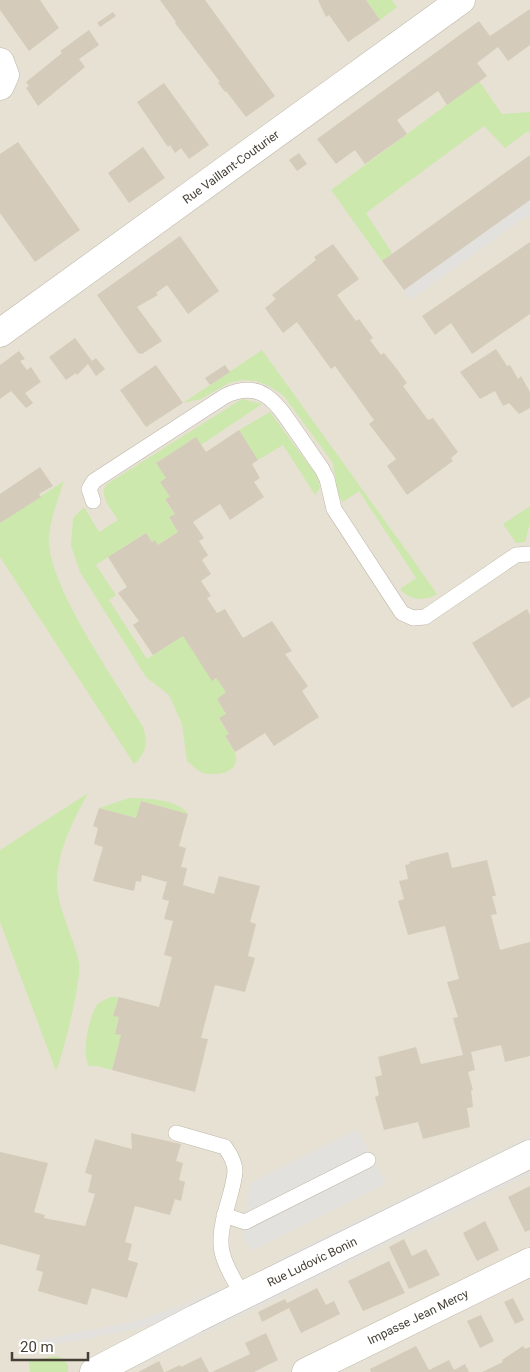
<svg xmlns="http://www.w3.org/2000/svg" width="530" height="1372" font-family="Roboto,sans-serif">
  <rect width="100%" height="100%" fill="#f3efe5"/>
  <!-- residential -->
  <path fill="#e7e1d3" d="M0 0H530V1372H0Z"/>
  <!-- green -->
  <path fill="#cce8ad" d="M366 0H392L397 7 380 20Z
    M479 81 502 114 530 112V133L528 131 505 148 484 126 366 213 392 253 382 261 331 190Z
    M262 350 416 564 437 594C424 602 409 600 400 589L416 578 359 491 343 502 338 495 333 463 283 395 269 386 256 381 242 380 229 383 201 399 183 403Z
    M242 399 262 404 201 445 196 437 156 463 166 478 160 482 170 497 165 500 175 514 169 518 178 532 158 545 155 540 152 542 145 533 96 565 116 595 109 600 147 659 183 636 212 680 216 678 226 692 217 699 226 714 219 719 229 734 225 737C228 742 233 748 235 753 241 774 216 776 203 773 197 771 192 765 187 761L182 724 169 695 146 677 80 572 71 546 73 518 84 507 99 532 118 520C111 508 98 496 107 484Z
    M270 412 317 476 320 488 315 495 283 445 258 460 239 430Z
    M64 481C58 499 51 517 49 536 45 583 118 684 143 727 148 742 147 753 134 764L0 557V523Z
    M530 506V523L525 542 516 543 503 524Z
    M88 793C73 821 58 849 57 882 57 910 74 936 79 963 82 978 63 1056 56 1071L0 922V850Z
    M129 798C146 798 178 799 188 814L141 801 136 818 99 808Z
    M110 997H119L113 1016 119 1017 115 1033 121 1035 112 1070 97 1066H89C81 1055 89 1012 99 1003 102 1001 107 999 110 997Z
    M56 1356 63 1359 68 1365V1372H30L29 1361Z"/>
  <!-- parking -->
  <path fill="#e3e1dd" d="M530 200V214L410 300 404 290Z
    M357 1129 386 1184 251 1251 243 1235 250 1183Z
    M530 1136V1144L279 1267 276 1261Z
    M530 1165V1174L126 1372H109Z
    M220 1288 224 1295 161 1322 134 1330 40 1347 39 1340 132 1322 185 1304Z"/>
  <!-- building -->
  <path fill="#d4cbba" d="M0 0H40L59 28 29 51 0 10Z
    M160 0H205L275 96 246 117 226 91 225 92 218 83 220 82 175 23 176 22Z
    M318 0H366L380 20 348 42 329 15 326 17Z
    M530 9V45L508 61 498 47 477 63 487 76 447 105 438 91 397 120 407 134 365 164 355 150 336 164 317 139 479 21 490 36Z
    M113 12 116 16 100 27 97 23Z
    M89 30 99 45 79 59 85 67 38 106 26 88 29 86 26 82 62 53 60 51Z
    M164 83 209 145 189 159 181 148 175 153 170 145 168 147 137 102Z
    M18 142 80 230 35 262 0 213V154Z
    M143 147 165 178 129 203 108 173Z
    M299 153 307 164 297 171 289 160Z
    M530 155V200L404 290 382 261Z
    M180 236 219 291 188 314 167 285 156 293 158 295 137 307 162 341 142 354 138 353 97 295Z
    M530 242V314L472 354 451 323 435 335 422 316Z
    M333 244 359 279 337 295 356 321 359 319 373 338 370 340 381 355 384 353 393 364 407 383 403 386 428 420 433 418 458 452 451 458 453 461 407 495 387 466 396 459 369 424 374 420 335 366 331 369 297 322 283 333 265 308 276 299 272 295 316 260 314 257Z
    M75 338 92 361 96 358 105 369 96 376 88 364 77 375 76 373 66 380 49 357Z
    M496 349 507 366 510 365 518 379 521 376 530 392V408L519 414 509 403 503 406 495 391 480 399 460 372Z
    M19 351 25 359 20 361 27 370 31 367 41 382 25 393 33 403 26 408 11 391 0 399V365Z
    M156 365 183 403 146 427 120 390Z
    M225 365 230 372 210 385 205 378Z
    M239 430 258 460 252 464 260 478 254 482 264 497 230 520 220 504 193 522 204 538 199 541 208 555 202 560 211 574 201 581 211 596 207 598 217 613 225 609 243 638 272 621 292 651 285 654 308 686 302 691 319 717 274 746 265 733 235 752 225 736 229 734 219 718 226 714 217 699 226 692 216 678 212 681 183 636 153 655 133 625 139 621 118 593 127 587 108 557 146 533 152 542 155 540 158 545 178 532 169 517 175 514 165 499 170 497 160 482 166 478 156 463 196 437 206 452Z
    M40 467 53 486 39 494 41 497 0 523V494Z
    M527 609 530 615V697L512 708 472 643Z
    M141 801 188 814 179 846 186 848 181 867 187 868 183 885 214 894 219 876 260 886 250 922 256 924 248 956 255 958 245 992 215 985 201 1038 208 1039 195 1092 112 1070 121 1035 115 1034 119 1017 113 1016 119 997 159 1007 172 957 164 955 173 921 164 919 169 901 162 899 167 882 142 875 141 882 136 881 134 891 93 881 103 847 94 844 98 828 93 826 99 808 136 818Z
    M448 852 452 868 487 860 496 896H492L497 914 491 915 500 950 530 942V1056L505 1062 501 1045 471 1052 475 1070 468 1072 473 1090H471L473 1107 467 1108 470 1127 423 1139 418 1122 384 1130 375 1097 379 1095 375 1077 382 1075 378 1057 416 1047 421 1064 463 1055 453 1018 458 1017 447 982 459 979 445 926 408 935 398 901 404 899 399 881 408 879 405 865 410 864 409 862Z
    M131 1133 181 1144 176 1161 183 1163 179 1180 185 1182 181 1201 175 1199 170 1215 135 1206 125 1242 132 1244 128 1260 138 1263 127 1298 92 1288 87 1305 38 1291 43 1272 36 1270 40 1255 0 1244V1152L48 1163 34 1212 45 1215 44 1218 85 1226 95 1194 88 1192 92 1175 85 1173 95 1139 132 1149Z
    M530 1186V1230L525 1232 508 1197Z
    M485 1221 499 1250 477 1261 463 1233Z
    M404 1239 412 1256 426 1249 440 1275 409 1289 389 1247Z
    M389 1261 405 1293 363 1311 348 1281Z
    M317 1288 326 1305 334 1301 340 1314 301 1333 289 1308 262 1322 258 1312 285 1299 287 1303Z
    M513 1298 524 1320 515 1324 504 1302Z
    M481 1315 494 1341 480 1348 467 1321Z
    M266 1333 278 1360 254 1372H212L250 1354 245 1343Z
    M416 1346 429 1370 449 1360 454 1370 465 1364 469 1372H371L370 1369Z
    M523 1346 525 1349 530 1347V1372H482L503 1362 502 1360Z
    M201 1357 209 1372H165L180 1365 181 1367Z
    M159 1361 164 1372H138L144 1369Z"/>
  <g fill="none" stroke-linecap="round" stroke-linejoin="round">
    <!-- service casing -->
    <g stroke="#beb7a8" stroke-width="16">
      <path id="service" d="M93 501 89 489 94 481 225 396C260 379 275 401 293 427 303 441 312 455 322 469L327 479 334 509 402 613 413 618 425 617 516 555 530 554
        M176 1133 225 1147C230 1154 235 1162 235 1171 234 1192 220 1218 221 1243 221 1261 235 1281 243 1296
        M224 1215 245 1222 368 1160"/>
    </g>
    <!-- minor casing -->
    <g stroke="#beb7a8" stroke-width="29">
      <path id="minor" d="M0 62 5 75 0 86
        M0 333 461 0
        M94 1372 195 1319 530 1154
        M306 1372 530 1262"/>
    </g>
    <!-- service -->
    <use href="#service" stroke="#fff" stroke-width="15"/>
    <!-- minor -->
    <use href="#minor" stroke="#fff" stroke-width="28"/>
  </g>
  <g text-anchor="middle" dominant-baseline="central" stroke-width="4" stroke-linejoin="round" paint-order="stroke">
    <!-- street labels -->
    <g font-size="12" fill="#453f35" stroke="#fff">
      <text transform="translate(231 167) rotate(-36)">Rue Vaillant-Couturier</text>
      <text transform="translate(312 1262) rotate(-26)">Rue Ludovic Bonin</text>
      <text transform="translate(418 1317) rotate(-26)">Impasse Jean Mercy</text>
    </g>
  </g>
  <!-- scale -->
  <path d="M12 1352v8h76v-8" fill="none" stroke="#453f35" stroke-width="2.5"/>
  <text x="20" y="1352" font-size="15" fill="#453f35" stroke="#ffffff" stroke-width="4" paint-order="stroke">20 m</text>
</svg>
